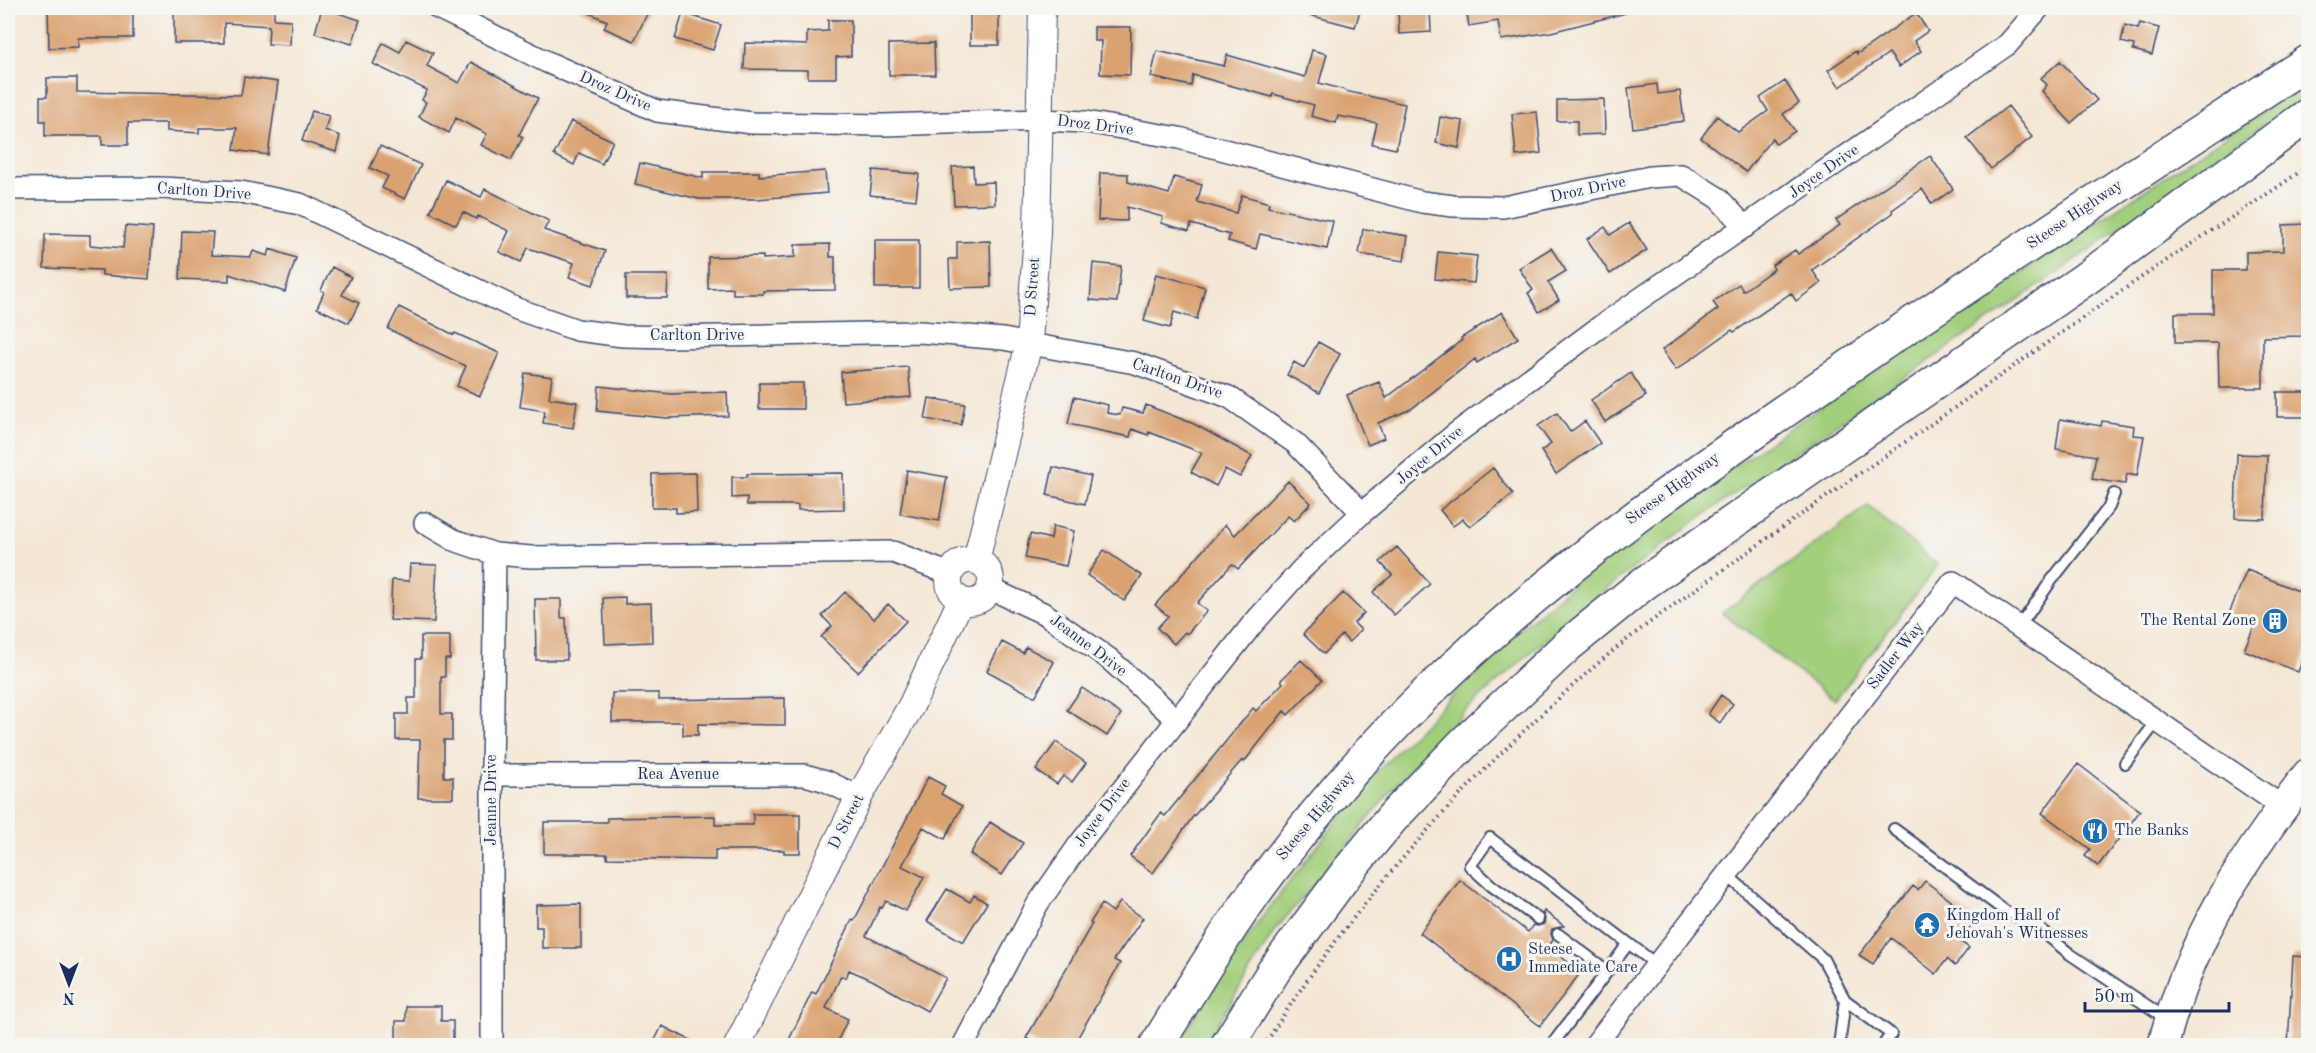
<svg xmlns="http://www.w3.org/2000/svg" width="2316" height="1053" font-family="'Old Standard TT',serif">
  <rect width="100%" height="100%" fill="#f6f6f2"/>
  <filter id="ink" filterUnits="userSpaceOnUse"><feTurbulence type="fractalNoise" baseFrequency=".0167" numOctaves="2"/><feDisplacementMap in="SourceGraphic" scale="12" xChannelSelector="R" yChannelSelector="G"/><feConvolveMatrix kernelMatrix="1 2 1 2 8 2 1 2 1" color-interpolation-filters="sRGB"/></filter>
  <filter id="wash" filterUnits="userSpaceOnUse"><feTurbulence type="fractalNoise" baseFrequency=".008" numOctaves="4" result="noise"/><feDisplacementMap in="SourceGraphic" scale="24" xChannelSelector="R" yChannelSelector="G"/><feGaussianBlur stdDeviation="1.35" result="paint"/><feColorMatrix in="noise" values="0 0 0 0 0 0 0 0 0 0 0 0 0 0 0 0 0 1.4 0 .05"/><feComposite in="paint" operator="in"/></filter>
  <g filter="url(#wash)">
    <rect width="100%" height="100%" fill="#f4e7d5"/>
    <!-- green -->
    <path fill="#a2cf7c" stroke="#5e7f6d" stroke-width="1.5" d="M2308 81V92L2049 279 1698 519 1605 590 1530 653 1465 711 1391 791 1338 857 1275 930 1205 1045 1177 1046 1206 996 1260 920 1371 777 1505 643 1584 574 1779 435Z
      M1868 506 1938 565 1835 700 1722 613Z"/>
    <g id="blocks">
      <!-- building -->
      <path fill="#daa271" d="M48 8H133V38H78V47L49 48Z
        M174 8H203V10L274 8V19L291 20 290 45 268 44 269 26 224 23V43H174Z
        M322 8 360 20 352 44 315 33Z
        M578 8H650L634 41 604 28 607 21Z
        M970 8H999V45H970Z
        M1301 8H1361L1355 27 1301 13Z
        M1398 8H1430L1431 32 1399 34Z
        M1466 8H1625L1626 13 1551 32 1501 40 1498 21 1469 26Z
        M683 13 721 25 713 50 675 39Z
        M1916 13 1928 31 1914 41 1921 51 1899 67 1889 53 1840 87 1828 70 1856 51 1857 54Z
        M828 20H851V56L836 57V78H808V70L744 69 745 43 807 45V32L828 31Z
        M2140 23 2159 28 2152 55 2133 50 2134 45 2121 42 2125 25 2138 29Z
        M1094 27H1131L1130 75 1100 74 1101 41H1094Z
        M406 40 433 53 427 66 459 83 471 62 538 98 519 135 523 137 511 160 481 145 487 134 456 118 449 133 419 117 426 102 422 100 427 90 373 64 383 43 400 52Z
        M934 43 935 75H889V44Z
        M1312 50 1327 54 1319 83 1345 90V91L1405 104 1396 149 1372 144 1377 123 1338 116 1336 123 1311 116 1314 105 1273 94 1272 97 1193 75 1191 86 1151 77 1157 51 1224 66 1227 55 1305 77Z
        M2060 61 2097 100 2071 123 2042 91 2047 85 2041 78Z
        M244 77 278 82 268 155 234 150 237 128H199V133L167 131V123H128V145H102V136H45V121H40V97H47V78H77V92L241 95Z
        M1785 81 1799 103 1783 114 1795 131 1776 144 1772 138 1746 172 1701 138 1717 116 1738 132 1768 111 1760 98Z
        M1657 84 1658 94 1680 91 1684 121 1633 128 1628 88Z
        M1604 99 1605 134 1577 135V121H1557V100Z
        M2008 106 2032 137 1991 169 1967 138Z
        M312 111 329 116 325 130 340 136 336 152 302 141Z
        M1537 112 1541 153 1516 156 1512 114Z
        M1440 117 1463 121 1459 148 1436 143Z
        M571 121 613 141 602 164 579 153 574 165 554 155Z
        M380 146 421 165 405 199 382 188 388 176 370 168Z
        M1930 156 1953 189 1932 204 1922 189 1892 210 1893 213 1812 270 1821 283 1796 301 1791 293 1734 332 1732 330 1676 370 1662 350 1718 309 1713 302 1739 284 1743 291 1774 269 1772 265 1795 250 1798 254 1840 225 1836 220Z
        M640 163 703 178V172H759V176L825 171 827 193 757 199H699L635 184Z
        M973 166 974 183 994 182 995 204 954 205 952 167Z
        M873 170 919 174 916 200 870 195Z
        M1100 173 1128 174V182L1169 194 1174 177 1202 185 1197 202 1236 213 1242 195 1269 203 1268 207 1333 221 1327 249 1260 234 1256 249 1228 241 1230 235 1191 224 1189 231 1161 223 1163 217 1127 207V221L1098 220Z
        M446 180 481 197 485 189 549 221 544 230 605 251 593 285 569 277 574 263 528 248 521 262 499 252 509 231 478 216 476 219 463 212 456 225 430 212Z
        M1629 223 1647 250 1610 274 1587 239 1605 227 1610 235Z
        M2308 224V330L2303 331 2304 336 2263 337V388H2219L2218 343H2175V313H2213V270H2246V252L2283 251V225Z
        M125 226 153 228 149 279 102 275V270L44 268 45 234 90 235V245L123 248Z
        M1363 229 1408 236 1404 261 1359 254Z
        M182 231 213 232 211 255 251 257 253 251 268 256 270 249 296 258 285 292 229 274V281L180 279Z
        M875 240H919V288H875Z
        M990 241 991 287 950 288 949 259H957V242Z
        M830 244V257H835V290L763 291V294H733V288L708 289V257L763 256V259L795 257V245Z
        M1551 248 1566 271 1548 282 1559 300 1539 312 1528 293 1533 290 1519 268Z
        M1438 252 1477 256 1474 283 1435 279Z
        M1093 263 1121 266 1117 302 1090 300Z
        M332 267 351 277 342 295 359 303 349 323 317 308 324 292 321 290Z
        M1156 274 1205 287 1197 319 1174 312 1170 328 1144 321Z
        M626 275H668L667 298H626Z
        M399 307 454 335 455 333 499 353 480 396 457 386 466 366 388 329Z
        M1502 312 1518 338 1477 363 1475 359 1411 409 1378 423 1384 438 1368 445 1347 395 1379 382 1386 398 1462 340 1461 338Z
        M1318 342 1340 354 1319 393 1287 375 1294 362 1304 368Z
        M908 367 911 397 843 402 841 372Z
        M525 373 552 377 549 398 577 402 573 428 543 423 545 411 520 407Z
        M1631 373 1646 396 1605 422 1591 400Z
        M759 383H803V409H759Z
        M599 386 671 394 727 392 728 416 666 418 597 411Z
        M2277 392H2308V417H2277Z
        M1074 397 1108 405 1107 413 1120 415 1122 408 1143 413 1146 405 1194 424 1252 456 1240 477 1225 469 1216 486 1191 472 1202 453 1149 432 1148 435 1132 429 1130 437 1068 424Z
        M929 398 965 404 961 425 925 419Z
        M1557 413 1570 432 1585 421 1600 443 1556 474 1541 451 1551 444 1538 426Z
        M2060 419 2101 426 2102 421 2134 426 2133 435 2144 436 2137 476 2127 474 2125 484 2092 479 2096 456 2056 449Z
        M2237 454 2267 455 2265 519 2235 518Z
        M1053 467 1091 476 1085 504 1047 495Z
        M1493 468 1513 494 1470 527 1463 519 1453 526 1440 510Z
        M907 470 947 477 939 521 900 514Z
        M696 473 697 512 676 513V508H652V474Z
        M843 473 844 509 798 510V505H747V497L732 498V477H747V474Z
        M1288 481 1311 503 1294 521 1288 516 1238 569 1232 564 1197 603 1207 611 1187 634 1185 632 1174 644 1157 628 1168 616 1155 605 1225 525 1235 535Z
        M1053 526 1074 531 1066 566 1025 558 1030 534 1051 539Z
        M1397 547 1430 584 1394 615 1373 592 1392 575 1380 562Z
        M1104 550 1142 576 1124 601 1087 575Z
        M410 564 437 565 434 622 390 620 392 580 409 581Z
        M2247 570 2308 595V645L2298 672 2244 650 2254 626 2228 616Z
        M845 592 874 619 888 604 906 621 858 672 821 637 832 626 822 616Z
        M1343 593 1364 613 1354 623 1361 630 1349 642 1342 635 1324 654 1303 634Z
        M625 597V604L651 603 652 642 605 644 603 598Z
        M535 599H561V618H566L567 660H536Z
        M421 636H450V659H445V677H441V714H452V740H444V777H453V798H418L420 740H396V714H408V698H416V659H421Z
        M1002 642 1023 653 1026 647 1054 662 1035 697 987 671Z
        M1301 660 1322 680 1288 715 1284 711 1244 762 1242 760 1192 818 1153 873 1130 856 1161 813 1165 816 1253 708 1256 711 1283 683 1281 680Z
        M1082 688 1121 714 1107 736 1067 710Z
        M612 693H659V700L785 698V725L698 724V735H683V722H612Z
        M1721 695 1733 704 1720 723 1708 714Z
        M1056 742 1086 763 1072 782 1063 776 1057 784 1036 770Z
        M2078 764 2140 811 2098 866 2085 856 2090 849 2042 813Z
        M928 777 945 786 941 794 962 806 945 839 923 827 902 866 924 877 906 911 886 901 882 908 880 907 866 936 946 978 927 1011 872 980 849 970 846 978 841 976 826 1008 848 1019 835 1046H796L788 1042 812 992 816 994 852 920 854 921Z
        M753 814H800V853H784V850H715V860L607 858V854H544V822H607V818L715 816V825H753Z
        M990 822 1023 843 1002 875 970 854Z
        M1460 880 1528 932 1533 925 1538 926 1544 924 1545 919 1543 913 1544 911 1564 926 1552 929 1551 934 1553 940 1548 947 1581 972 1540 1026 1420 933Z
        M1925 881 1976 920 1960 941 1969 948 1955 966 1947 959 1936 974 1891 938 1873 964 1859 955 1913 886 1918 890Z
        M947 889 970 902 974 895 987 903 963 942 927 921Z
        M1120 902 1143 918 1114 960 1120 963 1073 1046H1040L1026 1038 1092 924 1090 923 1102 904 1113 912Z
        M581 904V948H542V927H536V905Z
        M2293 956 2308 957V1046H2288Z
        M406 1006H441V1021H453V1046H396V1021H406Z
        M662 1026 702 1046H652Z"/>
    </g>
  </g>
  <g filter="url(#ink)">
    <use href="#blocks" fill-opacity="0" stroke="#3c4b70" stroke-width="1.5"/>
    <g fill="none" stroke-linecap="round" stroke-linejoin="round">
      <!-- service casing -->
      <g stroke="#3c4b70" stroke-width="14">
        <path id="service" d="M2019 627 2051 581 2109 507 2114 494
          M2125 763 2157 721
          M1894 829 2005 911 2032 923 2070 954 2167 1019
          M1727 875 1823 959 1845 1000 1839 1046
          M1538 919 1492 886 1470 866 1490 838 1657 965
          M1558 934 1606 970
          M1845 1000 1891 1034 1883 1046
          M1551 1046 1628 944"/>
      </g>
      <!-- minor casing -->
      <g stroke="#3c4b70" stroke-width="24">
        <path id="minor" d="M438 8 547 62 657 111 752 123 884 125 1040 120 1086 122 1179 138 1422 202 1453 206 1503 207 1650 177 1681 175 1718 198 1745 227
          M8 189 160 188 241 192 300 204 517 309 577 330 623 336 671 337 920 332 1003 339 1135 363 1229 397 1295 443 1362 513
          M425 523 454 540 495 554 531 557 893 552 950 574
          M989 588 1045 614 1108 658 1176 719
          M492 775H805L826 781 859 797
          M492 1046V775L495 554
          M963 1046 1037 905 1078 846 1251 626 1302 569 1362 513 1454 435 1601 326 2008 44 2039 8
          M1594 1046 1953 582 2283 807"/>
      </g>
      <!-- tertiary casing -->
      <g stroke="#3c4b70" stroke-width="28">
        <path id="tertiary" d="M949 581a21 21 0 1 1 42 0a21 21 0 1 1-42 0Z
          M976 561 1029 343 1037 233 1042 8
          M737 1046 859 797 911 706 961 600"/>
      </g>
      <!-- secondary casing -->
      <g stroke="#3c4b70" stroke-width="33">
        <path id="secondary" d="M2163 1046C2189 940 2243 858 2308 774"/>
      </g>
      <!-- trunk casing -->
      <g stroke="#3c4b70" stroke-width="36">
        <path id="trunk" d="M1156 1046C1193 987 1228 927 1270 872 1317 810 1372 746 1427 693 1549 574 1688 477 1828 381 1986 272 2147 167 2308 62
          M1227 1046 1273 972 1348 871 1393 817 1464 743 1567 646 1643 584 2085 279 2308 115"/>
      </g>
      <!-- path -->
      <path stroke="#3c4b70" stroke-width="4" stroke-dasharray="1.5 4.5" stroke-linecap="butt" d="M1264 1046C1349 907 1472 773 1595 666 1628 637 1664 612 1699 587 1756 546 1812 507 1869 467 1970 398 2069 326 2170 258 2216 227 2263 198 2308 166"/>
      <!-- service -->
      <use href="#service" stroke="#fff" stroke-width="10"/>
      <!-- minor -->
      <use href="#minor" stroke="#fff" stroke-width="21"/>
      <!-- tertiary -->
      <use href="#tertiary" stroke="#fff" stroke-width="26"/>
      <!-- secondary -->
      <use href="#secondary" stroke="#fff" stroke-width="30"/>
      <!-- trunk -->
      <use href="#trunk" stroke="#fff" stroke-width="33"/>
    </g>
  </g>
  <!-- icons -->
  <defs>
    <g id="building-disc" transform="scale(1.35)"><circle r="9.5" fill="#1f6fb2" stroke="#f6f6f2"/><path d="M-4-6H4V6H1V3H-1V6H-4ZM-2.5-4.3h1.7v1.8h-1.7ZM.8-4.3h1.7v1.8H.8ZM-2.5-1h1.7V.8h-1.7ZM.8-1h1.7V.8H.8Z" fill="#fff"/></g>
    <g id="restaurant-disc" transform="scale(1.35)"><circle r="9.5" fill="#1f6fb2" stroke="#f6f6f2"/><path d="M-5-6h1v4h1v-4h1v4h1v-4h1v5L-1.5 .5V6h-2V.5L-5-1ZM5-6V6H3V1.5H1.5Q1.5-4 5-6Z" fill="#fff"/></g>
    <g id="temple-disc" transform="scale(1.35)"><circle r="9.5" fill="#1f6fb2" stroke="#f6f6f2"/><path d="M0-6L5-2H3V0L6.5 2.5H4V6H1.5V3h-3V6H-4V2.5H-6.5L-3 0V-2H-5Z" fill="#fff"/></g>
    <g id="hospital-disc" transform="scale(1.35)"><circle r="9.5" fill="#1f6fb2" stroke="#f6f6f2"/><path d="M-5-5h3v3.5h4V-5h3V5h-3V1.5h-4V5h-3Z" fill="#fff"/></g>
  </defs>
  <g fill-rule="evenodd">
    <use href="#building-disc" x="2275" y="621"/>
    <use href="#restaurant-disc" x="2095" y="831"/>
    <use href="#temple-disc" x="1927" y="925"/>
    <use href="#hospital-disc" x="1509" y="959"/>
  </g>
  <g text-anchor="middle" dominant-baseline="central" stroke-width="6" stroke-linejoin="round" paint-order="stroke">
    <!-- street labels -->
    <g font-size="16" fill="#1b2f5e" stroke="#f6f6f2">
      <text transform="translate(615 92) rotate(24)">Droz Drive</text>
      <text transform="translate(1095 126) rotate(7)">Droz Drive</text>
      <text transform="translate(1824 172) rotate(-35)">Joyce Drive</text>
      <text transform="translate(1588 190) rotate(-12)">Droz Drive</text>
      <text transform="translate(204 192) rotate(4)">Carlton Drive</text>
      <text transform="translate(2075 215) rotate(-34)">Steese Highway</text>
      <text transform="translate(1033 287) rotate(-86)">D Street</text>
      <text x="697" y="336">Carlton Drive</text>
      <text transform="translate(1177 379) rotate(19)">Carlton Drive</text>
      <text transform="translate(1430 456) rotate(-40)">Joyce Drive</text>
      <text transform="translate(1673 489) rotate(-36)">Steese Highway</text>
      <text transform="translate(1088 646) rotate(37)">Jeanne Drive</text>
      <text transform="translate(1896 656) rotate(-52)">Sadler Way</text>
      <text x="678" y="775">Rea Avenue</text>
      <text transform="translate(492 800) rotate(-90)">Jeanne Drive</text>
      <text transform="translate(1103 813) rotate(-53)">Joyce Drive</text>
      <text transform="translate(1316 816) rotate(-50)">Steese Highway</text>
      <text transform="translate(847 822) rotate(-63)">D Street</text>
    </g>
    <!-- poi labels -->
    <g font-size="16" fill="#1b2f5e" stroke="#f6f6f2" text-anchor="start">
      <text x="2256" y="621" text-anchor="end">The Rental Zone</text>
      <text x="2114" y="831">The Banks</text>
      <text x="1946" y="916">Kingdom Hall of<tspan x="1946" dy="18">Jehovah's Witnesses</tspan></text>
      <text x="1528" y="950">Steese<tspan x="1528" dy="18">Immediate Care</tspan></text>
    </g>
  </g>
  <!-- margin -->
  <rect width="2316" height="1053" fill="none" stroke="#f6f6f2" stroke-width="30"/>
  <!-- north arrow -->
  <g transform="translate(69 984) rotate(180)" stroke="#f6f6f2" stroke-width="4.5" paint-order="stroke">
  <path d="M0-4.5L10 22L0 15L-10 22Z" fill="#1b2f5e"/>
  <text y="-9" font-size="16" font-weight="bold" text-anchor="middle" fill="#1b2f5e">N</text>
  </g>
  <!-- scale -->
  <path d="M2085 1002v9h144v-9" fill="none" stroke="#1b2f5e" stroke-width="3"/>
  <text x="2094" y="1002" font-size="18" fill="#1b2f5e" stroke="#f6f6f2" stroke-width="4.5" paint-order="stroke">50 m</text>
</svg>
